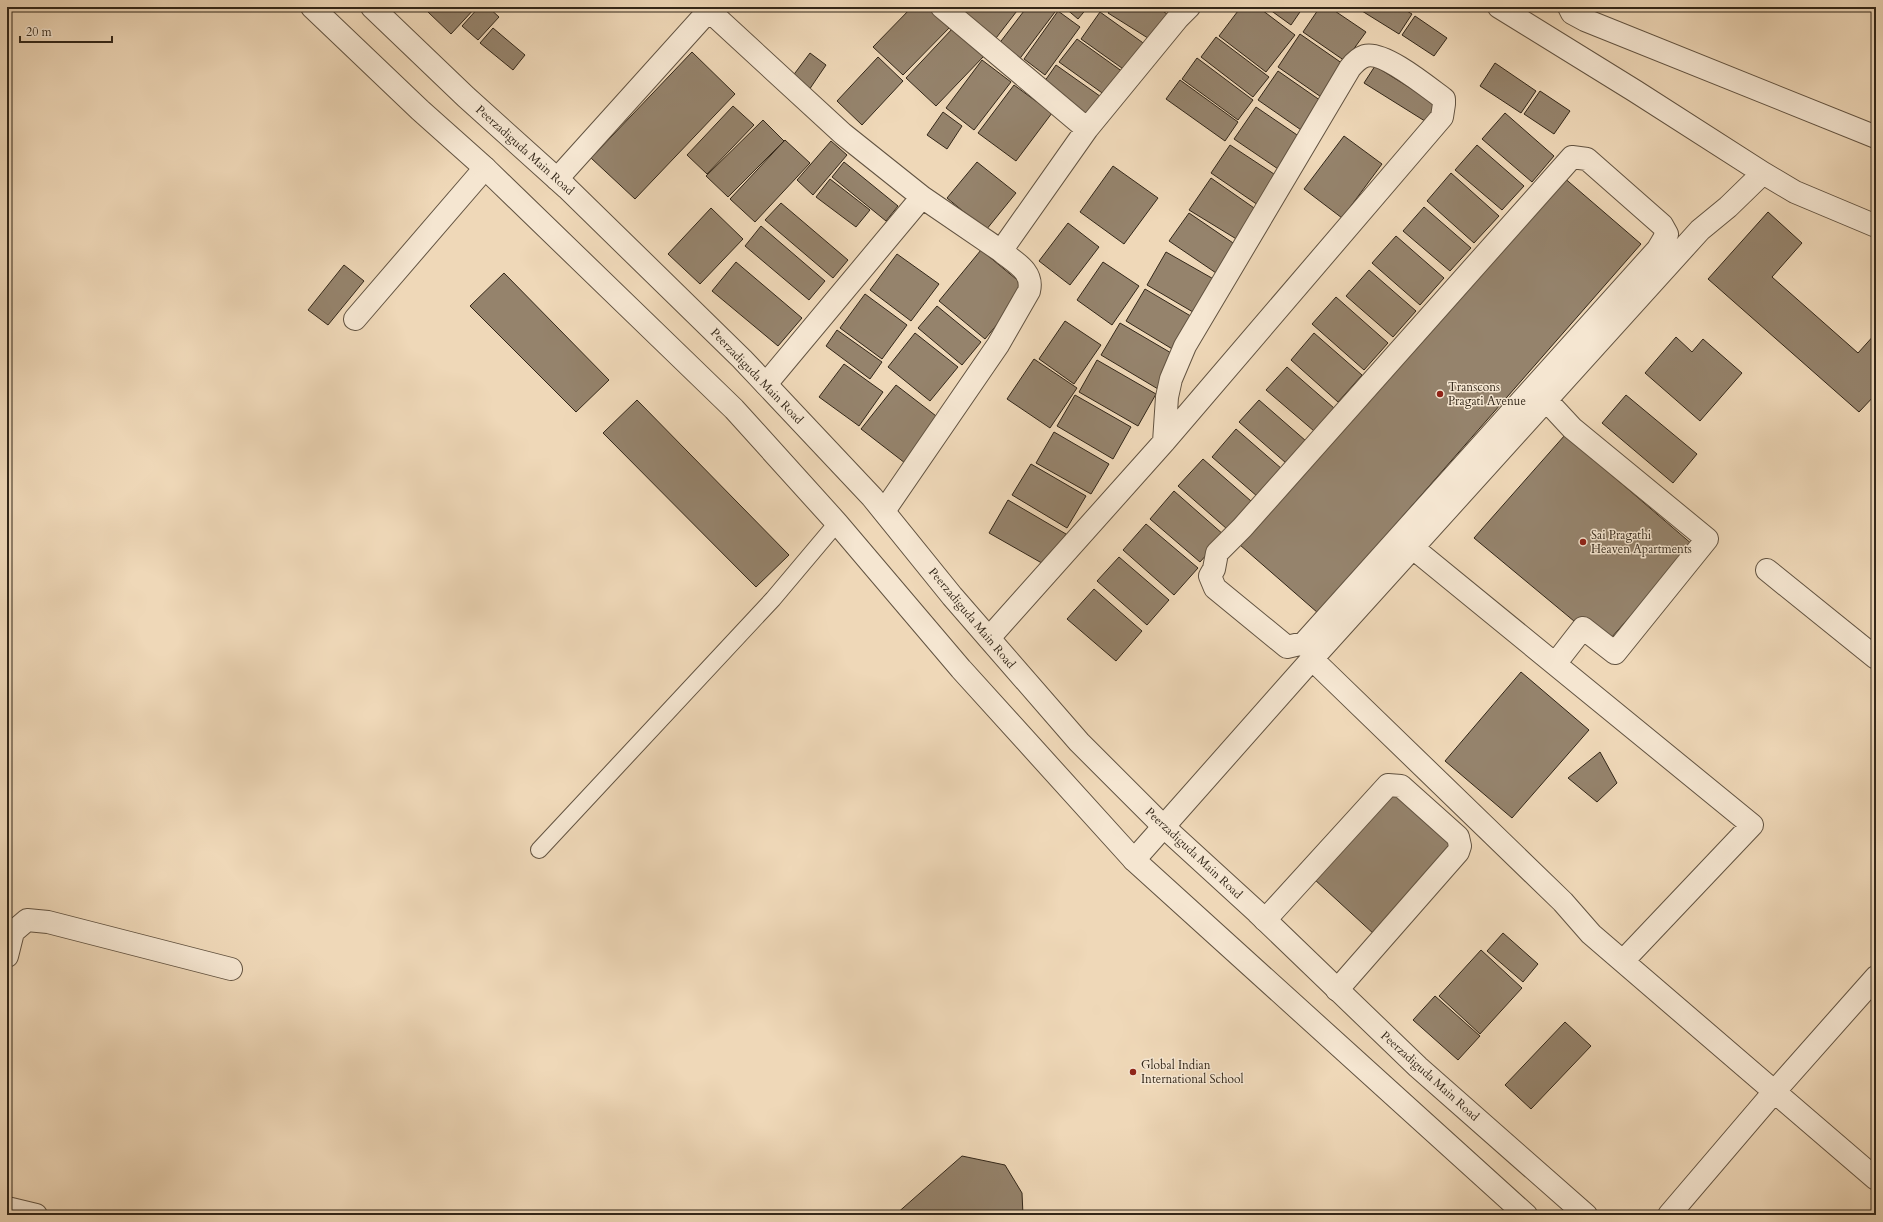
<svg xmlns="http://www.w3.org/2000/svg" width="1883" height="1222" font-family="Cardo,serif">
  <rect width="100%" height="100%" fill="#efd8b8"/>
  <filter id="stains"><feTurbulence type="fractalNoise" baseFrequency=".005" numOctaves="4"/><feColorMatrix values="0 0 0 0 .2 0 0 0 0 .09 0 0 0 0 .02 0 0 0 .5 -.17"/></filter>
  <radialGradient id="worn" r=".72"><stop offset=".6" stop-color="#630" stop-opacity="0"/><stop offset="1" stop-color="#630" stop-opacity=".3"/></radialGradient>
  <!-- building -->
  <path fill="#95836c" stroke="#332719" d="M432 7H476L451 34 428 12Z
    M479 7H488L499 17 478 40 462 26Z
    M912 7H934L952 25 903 75 873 47Z
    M967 7H1020L993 42 960 16Z
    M1027 7 1058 8 1018 61 998 45Z
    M1064 7H1088L1078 19Z
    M1112 7H1157L1167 14 1151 40 1108 13Z
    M1241 7H1258L1295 35 1266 72 1219 36Z
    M1266 7H1298L1302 9 1291 25Z
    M1320 7H1329L1366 32 1345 61 1303 32Z
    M1364 7H1400L1412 14 1399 34 1362 11Z
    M1058 11 1080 27 1045 75 1024 59Z
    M1100 12 1146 45 1126 71 1081 39Z
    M1415 16 1447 38 1434 56 1402 35Z
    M493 28 525 55 513 70 480 43Z
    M953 28 984 56 936 106 906 78Z
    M1300 34 1346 66 1324 99 1278 67Z
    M1216 37 1269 77 1253 97 1201 57Z
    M1077 39 1123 72 1105 95 1059 62Z
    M692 52 735 94 635 199 591 158Z
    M810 53 826 65 809 90 792 77Z
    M878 57 903 81 862 125 837 101Z
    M1197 58 1253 100 1238 120 1182 79Z
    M982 60 1011 82 974 130 946 108Z
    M1495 63 1536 91 1521 113 1480 86Z
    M1056 65 1104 99 1090 119 1042 85Z
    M1375 66 1439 106 1428 123 1364 83Z
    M1278 71 1324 103 1304 132 1258 100Z
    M1180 80 1238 122 1225 141 1166 99Z
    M1014 85 1052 113 1016 161 978 133Z
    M1540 91 1570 111 1554 134 1524 114Z
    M733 106 754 125 707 174 687 155Z
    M1256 107 1303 139 1281 171 1234 139Z
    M943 112 962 126 947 149 927 135Z
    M1505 113 1554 156 1532 182 1482 139Z
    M763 120 784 141 728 197 706 176Z
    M1344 136 1382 164 1342 218 1304 189Z
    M785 140 810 163 755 222 730 199Z
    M831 141 847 155 813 195 797 180Z
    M1230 145 1277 176 1258 205 1211 173Z
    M1477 145 1524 186 1502 210 1455 170Z
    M844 162 898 206 886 221 832 177Z
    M977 162 1016 193 986 230 947 198Z
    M1113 166 1158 198 1124 244 1080 212Z
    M1451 173 1499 216 1474 243 1427 201Z
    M1562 176 1641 244 1318 613 1240 545Z
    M1211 178 1257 210 1238 240 1189 210Z
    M830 179 870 210 856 227 816 197Z
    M781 203 848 260 833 278 765 220Z
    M1424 207 1471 248 1450 271 1403 231Z
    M711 208 743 239 700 284 668 254Z
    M1768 212 1802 243 1772 277 1858 353 1876 333V394L1859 412 1708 279Z
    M1189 213 1239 247 1219 275 1169 241Z
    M1068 223 1099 247 1070 285 1039 261Z
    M761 226 825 281 809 300 745 246Z
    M1396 236 1444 278 1420 305 1372 263Z
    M981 250 1027 288 985 339 939 301Z
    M1166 252 1217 281 1198 315 1147 285Z
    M897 254 939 284 911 321 870 290Z
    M736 262 802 318 778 346 712 291Z
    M1103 262 1139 286 1112 325 1077 300Z
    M344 265 364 281 328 325 308 310Z
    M1369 270 1416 311 1393 337 1346 296Z
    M504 273 609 380 576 412 470 306Z
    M1145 289 1194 318 1174 350 1126 321Z
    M865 294 907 325 882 359 840 328Z
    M1336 297 1388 343 1364 370 1312 324Z
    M937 306 981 342 962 365 918 328Z
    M1065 321 1101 345 1074 384 1039 359Z
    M1120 323 1178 357 1158 389 1101 355Z
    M837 330 882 362 870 379 826 346Z
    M915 333 958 367 930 401 888 367Z
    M1314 333 1362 375 1338 402 1291 360Z
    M1676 337 1692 352 1703 339 1742 373 1700 421 1645 373Z
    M1034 359 1077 388 1050 428 1007 399Z
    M1097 360 1156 394 1138 426 1079 392Z
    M844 364 883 392 859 426 819 397Z
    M1287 367 1334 408 1314 431 1266 390Z
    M896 385 940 419 905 463 861 429Z
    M1075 395 1131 427 1113 459 1057 426Z
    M1626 395 1697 454 1673 483 1602 423Z
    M637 400 789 555 756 587 603 433Z
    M1259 400 1306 441 1286 463 1239 422Z
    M1236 429 1282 469 1258 497 1212 457Z
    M1054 432 1109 464 1091 494 1036 463Z
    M1565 435 1693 545 1604 646 1474 538Z
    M1203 459 1251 501 1227 529 1178 486Z
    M1031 464 1086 496 1067 528 1012 495Z
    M1174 491 1224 535 1200 562 1150 519Z
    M1008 500 1066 534 1047 566 989 533Z
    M1146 524 1198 568 1174 595 1123 550Z
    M1119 557 1169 600 1147 625 1097 581Z
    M1094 589 1142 631 1116 661 1067 619Z
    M1521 672 1589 730 1512 818 1445 761Z
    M1600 752 1617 783 1597 802 1568 778Z
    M1392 792 1453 847 1375 935 1314 879Z
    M1503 933 1538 964 1523 982 1487 951Z
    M1481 950 1522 988 1480 1034 1439 996Z
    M1435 996 1480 1036 1458 1060 1413 1020Z
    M1565 1022 1591 1046 1531 1109 1505 1085Z
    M962 1156 1005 1165 1022 1193 1023 1215H895Z"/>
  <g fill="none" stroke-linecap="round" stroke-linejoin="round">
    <!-- service casing -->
    <g stroke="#625341" stroke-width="18">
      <path id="service" d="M539 850 773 599 837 523"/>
    </g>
    <!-- minor casing -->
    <g stroke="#625341" stroke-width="24">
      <path id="minor" d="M705 7 843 134 922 197 1001 251
        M942 7 1087 129
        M1499 7 1635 91 1763 173
        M1569 7 1572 13 1585 20 1876 137
        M1572 157 1587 159 1662 225 1667 234 1658 249 1304 643 1287 647 1215 588 1210 576 1214 569 1217 553 1242 528Z
        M557 179 712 7
        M355 319 485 168
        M766 384 922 197
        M1546 400 1572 428 1707 539 1615 653 1583 628 1555 664
        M884 511 998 345 1029 291C1034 271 1014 262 1001 251L1087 129 1178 18 1189 7
        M1413 548 1752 825 1623 961
        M1767 570 1876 658
        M989 638 1164 442 1442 117 1444 104V99C1429 88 1383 50 1365 56 1359 58 1354 63 1350 68L1185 346 1171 379 1167 397 1164 442
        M1312 659 1563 902 1591 934 1876 1179
        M1134 860 1312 659 1700 230 1728 207 1763 173 1795 192 1876 226
        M1265 920 1388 785 1401 786 1458 837 1460 846 1458 852 1337 990
        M7 956 13 932 27 920 48 922 231 969
        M7 1208 36 1215
        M1669 1215 1774 1092 1876 977"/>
    </g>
    <!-- tertiary casing -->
    <g stroke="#625341" stroke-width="24">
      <path id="tertiary" d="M312 7 420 110 485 168 734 409 837 523 961 669 1134 860 1526 1215
        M372 7 466 97 567 188 742 359 872 497 952 596 1079 742 1164 827 1257 912 1418 1067 1586 1215"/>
    </g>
    <!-- service -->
    <use href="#service" stroke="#f5e6d1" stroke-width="16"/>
    <!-- minor -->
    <use href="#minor" stroke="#f5e6d1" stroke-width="22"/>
    <!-- tertiary -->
    <use href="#tertiary" stroke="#f5e6d1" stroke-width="22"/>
  </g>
  <!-- markers -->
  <g fill="#8f2418" stroke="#f5e6d1" stroke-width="1.5">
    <circle cx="1440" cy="394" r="4"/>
    <circle cx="1583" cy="542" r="4"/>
    <circle cx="1133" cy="1072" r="4"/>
  </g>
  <g text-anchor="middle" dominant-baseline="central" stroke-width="3" stroke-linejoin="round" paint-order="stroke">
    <!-- street labels -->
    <g font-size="12" fill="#332719" stroke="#f5e6d1">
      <text transform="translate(525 150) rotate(42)">Peerzadiguda Main Road</text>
      <text transform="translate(757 376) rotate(46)">Peerzadiguda Main Road</text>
      <text transform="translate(972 618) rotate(50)">Peerzadiguda Main Road</text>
      <text transform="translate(1194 853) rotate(43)">Peerzadiguda Main Road</text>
      <text transform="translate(1430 1076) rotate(42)">Peerzadiguda Main Road</text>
    </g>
    <!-- poi labels -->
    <g font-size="12" fill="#332719" stroke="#f5e6d1" text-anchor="start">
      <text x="1448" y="387">Transcons<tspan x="1448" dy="14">Pragati Avenue</tspan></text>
      <text x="1591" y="535">Sai Pragathi<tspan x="1591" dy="14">Heaven Apartments</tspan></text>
      <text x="1141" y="1065">Global Indian<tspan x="1141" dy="14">International School</tspan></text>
    </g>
  </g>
  <!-- margin -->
  <rect width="1883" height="1222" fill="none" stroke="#efd8b8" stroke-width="24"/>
  <rect x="8" y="8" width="1867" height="1206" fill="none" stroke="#332719" stroke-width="2"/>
  <rect x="12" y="12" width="1859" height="1198" fill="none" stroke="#332719"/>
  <!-- scale -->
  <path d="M20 36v6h92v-6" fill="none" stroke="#332719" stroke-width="2"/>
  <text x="26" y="36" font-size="12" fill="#332719" stroke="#f5e6d1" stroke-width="3" paint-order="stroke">20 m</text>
  <rect width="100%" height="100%" filter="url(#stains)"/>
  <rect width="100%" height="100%" fill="url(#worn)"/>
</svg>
